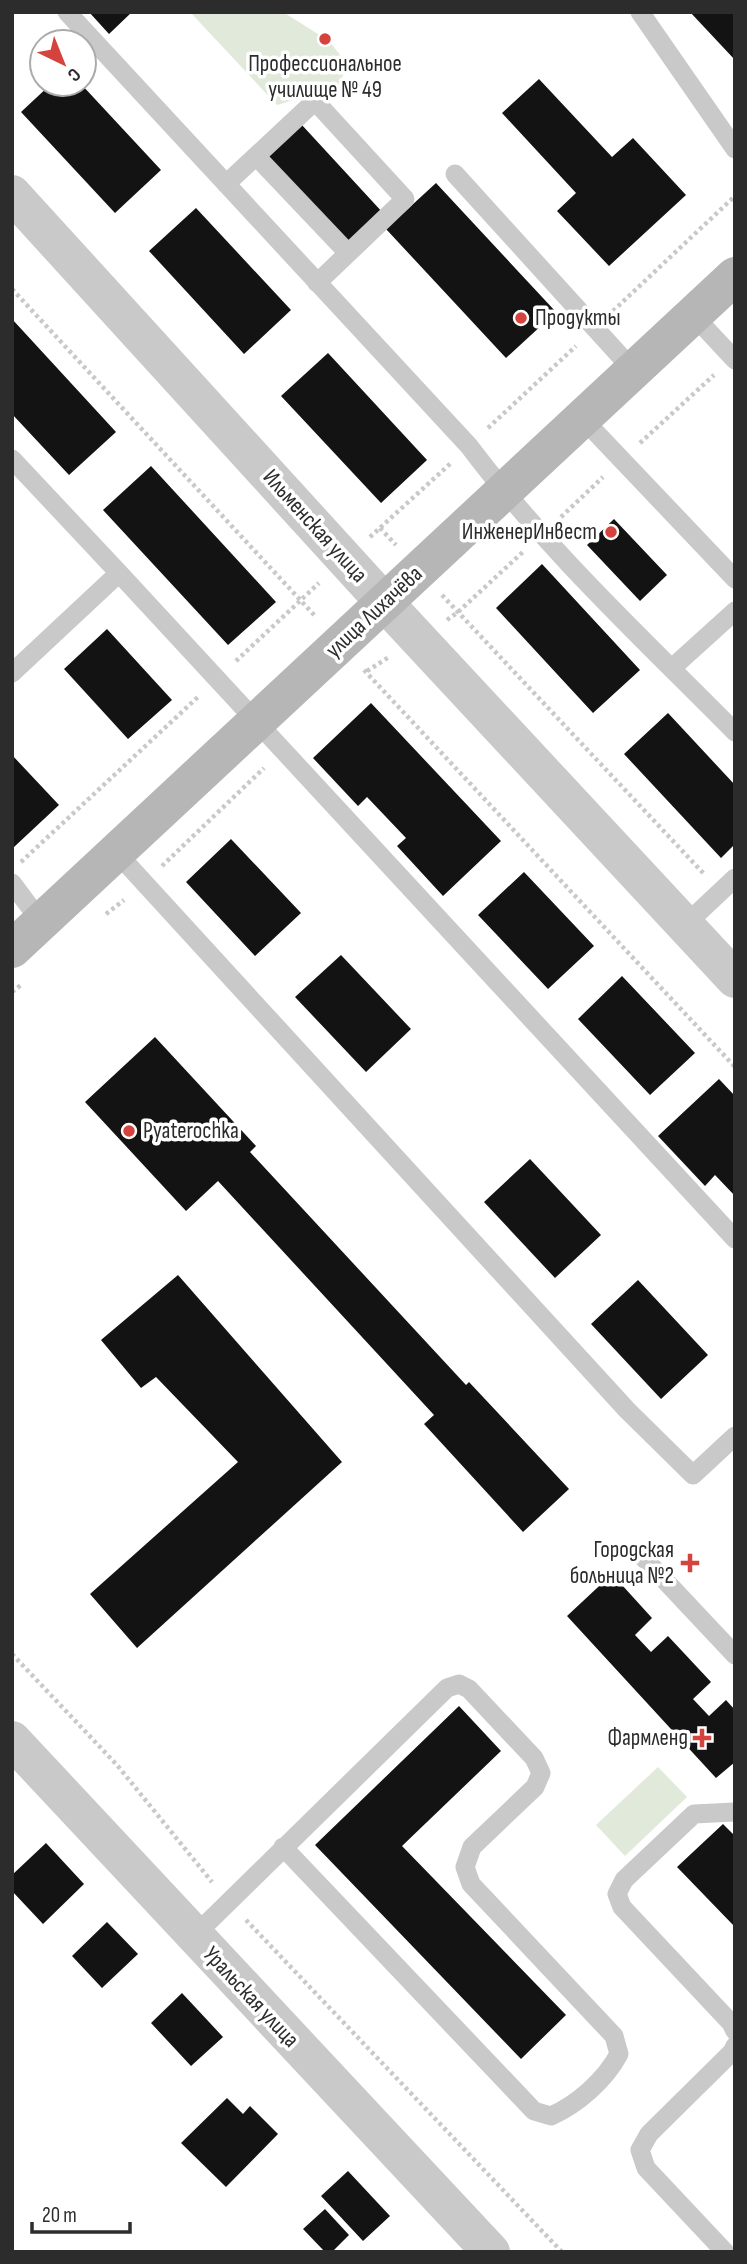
<svg xmlns="http://www.w3.org/2000/svg" width="747" height="2264" font-family="'Sofia Sans Condensed',sans-serif">
  <rect width="100%" height="100%" fill="#fff"/>
  <!-- green -->
  <path fill="#e1e9db" d="M190 12H283L329 41 345 61 341 86 277 105Z
    M658 1767 687 1797 625 1856 596 1825Z"/>
  <!-- building -->
  <path fill="#131313" d="M89 12H132L109 34Z
    M690 12H735V60Z
    M539 79 612 157 633 138 686 195 609 266 557 211 576 193 502 113Z
    M51 84H81L161 170 115 213 21 112Z
    M301 124 384 214 350 245 267 156Z
    M436 183 556 312 506 358 386 229Z
    M196 208 291 310 244 354 149 251Z
    M12 319 116 432 69 475 12 414Z
    M328 353 427 460 381 503 281 396Z
    M151 466 276 602 228 645 103 510Z
    M614 519 667 575 640 601 587 545Z
    M542 564 640 670 593 713 496 608Z
    M107 629 172 700 128 739 64 669Z
    M371 703 501 841 443 896 397 846 406 838 367 797 358 806 313 758Z
    M668 713 735 785V844L721 858 624 754Z
    M12 755 59 805 14 847 12 845Z
    M231 839 301 913 255 956 186 882Z
    M524 872 594 946 548 989 478 915Z
    M341 955 411 1029 366 1072 295 997Z
    M622 976 695 1053 650 1095 578 1019Z
    M155 1037 256 1146 250 1152 466 1385 469 1382 569 1489 523 1532 424 1424 434 1415 218 1181 186 1211 85 1102Z
    M719 1079 735 1096V1196L715 1175 705 1186 658 1136Z
    M530 1159 601 1235 555 1278 484 1202Z
    M178 1275 342 1462 137 1648 90 1594 238 1462 156 1377 141 1388 101 1340Z
    M638 1280 708 1355 661 1399 591 1324Z
    M612 1574 652 1618 635 1635 651 1652 668 1636 711 1682 693 1699 709 1716 726 1700 735 1710V1762L716 1778 567 1616Z
    M459 1706 501 1751 402 1846 566 2015 521 2059 315 1845Z
    M723 1824 735 1836V1927L677 1867Z
    M46 1843 84 1884 43 1924 12 1891V1875Z
    M107 1922 138 1954 102 1988 72 1956Z
    M182 1993 223 2037 191 2066 151 2023Z
    M227 2098 243 2114 250 2106 278 2134 226 2187 181 2143Z
    M348 2171 390 2216 363 2241 321 2196Z
    M325 2209 349 2235 332 2252H325L303 2229Z"/>
  <g fill="none" stroke-linecap="round" stroke-linejoin="round">
    <!-- path -->
    <path stroke="#c9c9c9" stroke-width="4.5" stroke-dasharray="3.5 3.5" stroke-linecap="butt" d="M12 289 316 617
      M613 311 735 196
      M488 428 576 346
      M640 443 714 375
      M561 517 603 477
      M380 528 396 545
      M370 537 451 463
      M442 595 705 875
      M447 620 458 612 524 551
      M236 661 319 583
      M364 670 735 1067
      M367 671 389 657
      M21 862 199 696
      M162 866 264 768
      M106 914 124 900
      M12 992 21 985
      M12 1654 117 1765 212 1882
      M246 1920 562 2252"/>
    <!-- lane -->
    <path stroke="#c9c9c9" stroke-width="19" d="M67 12 469 446C547 550 643 639 735 732
      M640 12 735 149
      M256 156 348 253
      M455 174 633 370
      M226 184 315 101 405 199 317 283
      M693 315 735 360
      M582 418 735 579
      M12 459 119 573 12 673
      M119 573 735 1239
      M672 668 735 611
      M116 852 627 1410 693 1475 735 1436
      M12 883 41 922
      M685 925 735 878
      M641 1555 735 1655
      M735 1812 694 1814 624 1880 617 1894 622 1907 731 2023 735 2031
      M194 1936 447 1688 459 1684 469 1689 534 1758 541 1773 535 1787 472 1847 465 1867 471 1884 614 2036 619 2054C605 2080 578 2104 551 2116L534 2111 283 1847
      M725 2252 646 2168 640 2150 649 2134 732 2052 735 2046"/>
    <!-- street -->
    <path stroke="#c9c9c9" stroke-width="38" d="M12 194 384 602 735 979
      M12 1740 491 2252"/>
    <!-- secondary -->
    <path stroke="#b6b6b6" stroke-width="38" d="M12 949 735 276"/>
  </g>
  <!-- markers -->
  <g fill="#d4433d" stroke="#fff" stroke-width="2.5">
    <circle cx="325" cy="39" r="7"/>
    <circle cx="521" cy="318" r="7"/>
    <circle cx="611" cy="532" r="7"/>
    <circle cx="129" cy="1131" r="7"/>
    <path d="M686.5 1552.5h7v7h7v7h-7v7h-7v-7h-7v-7h7z"/>
    <path d="M698.5 1727.5h7v7h7v7h-7v7h-7v-7h-7v-7h7z"/>
  </g>
  <g text-anchor="middle" dominant-baseline="central" stroke-width="7" stroke-linejoin="round" paint-order="stroke">
    <!-- poi labels -->
    <g font-size="23" fill="#2c2c2c" stroke="#fff" text-anchor="end">
      <text x="325" y="64" text-anchor="middle">Профессиональное<tspan x="325" dy="26">училище № 49</tspan></text>
      <text x="535" y="318" text-anchor="start">Продукты</text>
      <text x="597" y="532">ИнженерИнвест</text>
      <text x="143" y="1131" text-anchor="start">Pyaterochka</text>
      <text x="674" y="1550">Городская<tspan x="674" dy="26">больница №2</tspan></text>
      <text x="688" y="1738">Фармленд</text>
    </g>
    <!-- street labels -->
    <g font-size="23" fill="#2c2c2c" stroke="#fff">
      <text transform="translate(315 526) rotate(48)">Ильменская улица</text>
      <text transform="translate(374 612) rotate(-43)">улица Лихачёва</text>
      <text transform="translate(251 1997) rotate(47)">Уральская улица</text>
    </g>
  </g>
  <!-- border -->
  <rect width="747" height="2264" fill="none" stroke="#2c2c2c" stroke-width="28"/>
  <!-- north arrow -->
  <g transform="translate(63 63) rotate(137)"><circle r="33" fill="#ffffff" stroke="#ababab" stroke-width="2"/>
  <path d="M0-5L12 26L0 18L-12 26Z" fill="#d4433d"/>
  <text y="-10" font-size="19" font-weight="bold" text-anchor="middle" fill="#2c2c2c">С</text>
  </g>
  <!-- scale -->
  <path d="M32 2222v10h98v-10" fill="none" stroke="#2c2c2c" stroke-width="3.5"/>
  <text x="42" y="2222" font-size="21" fill="#2c2c2c" stroke="#ffffff" stroke-width="5" paint-order="stroke">20 m</text>
</svg>
